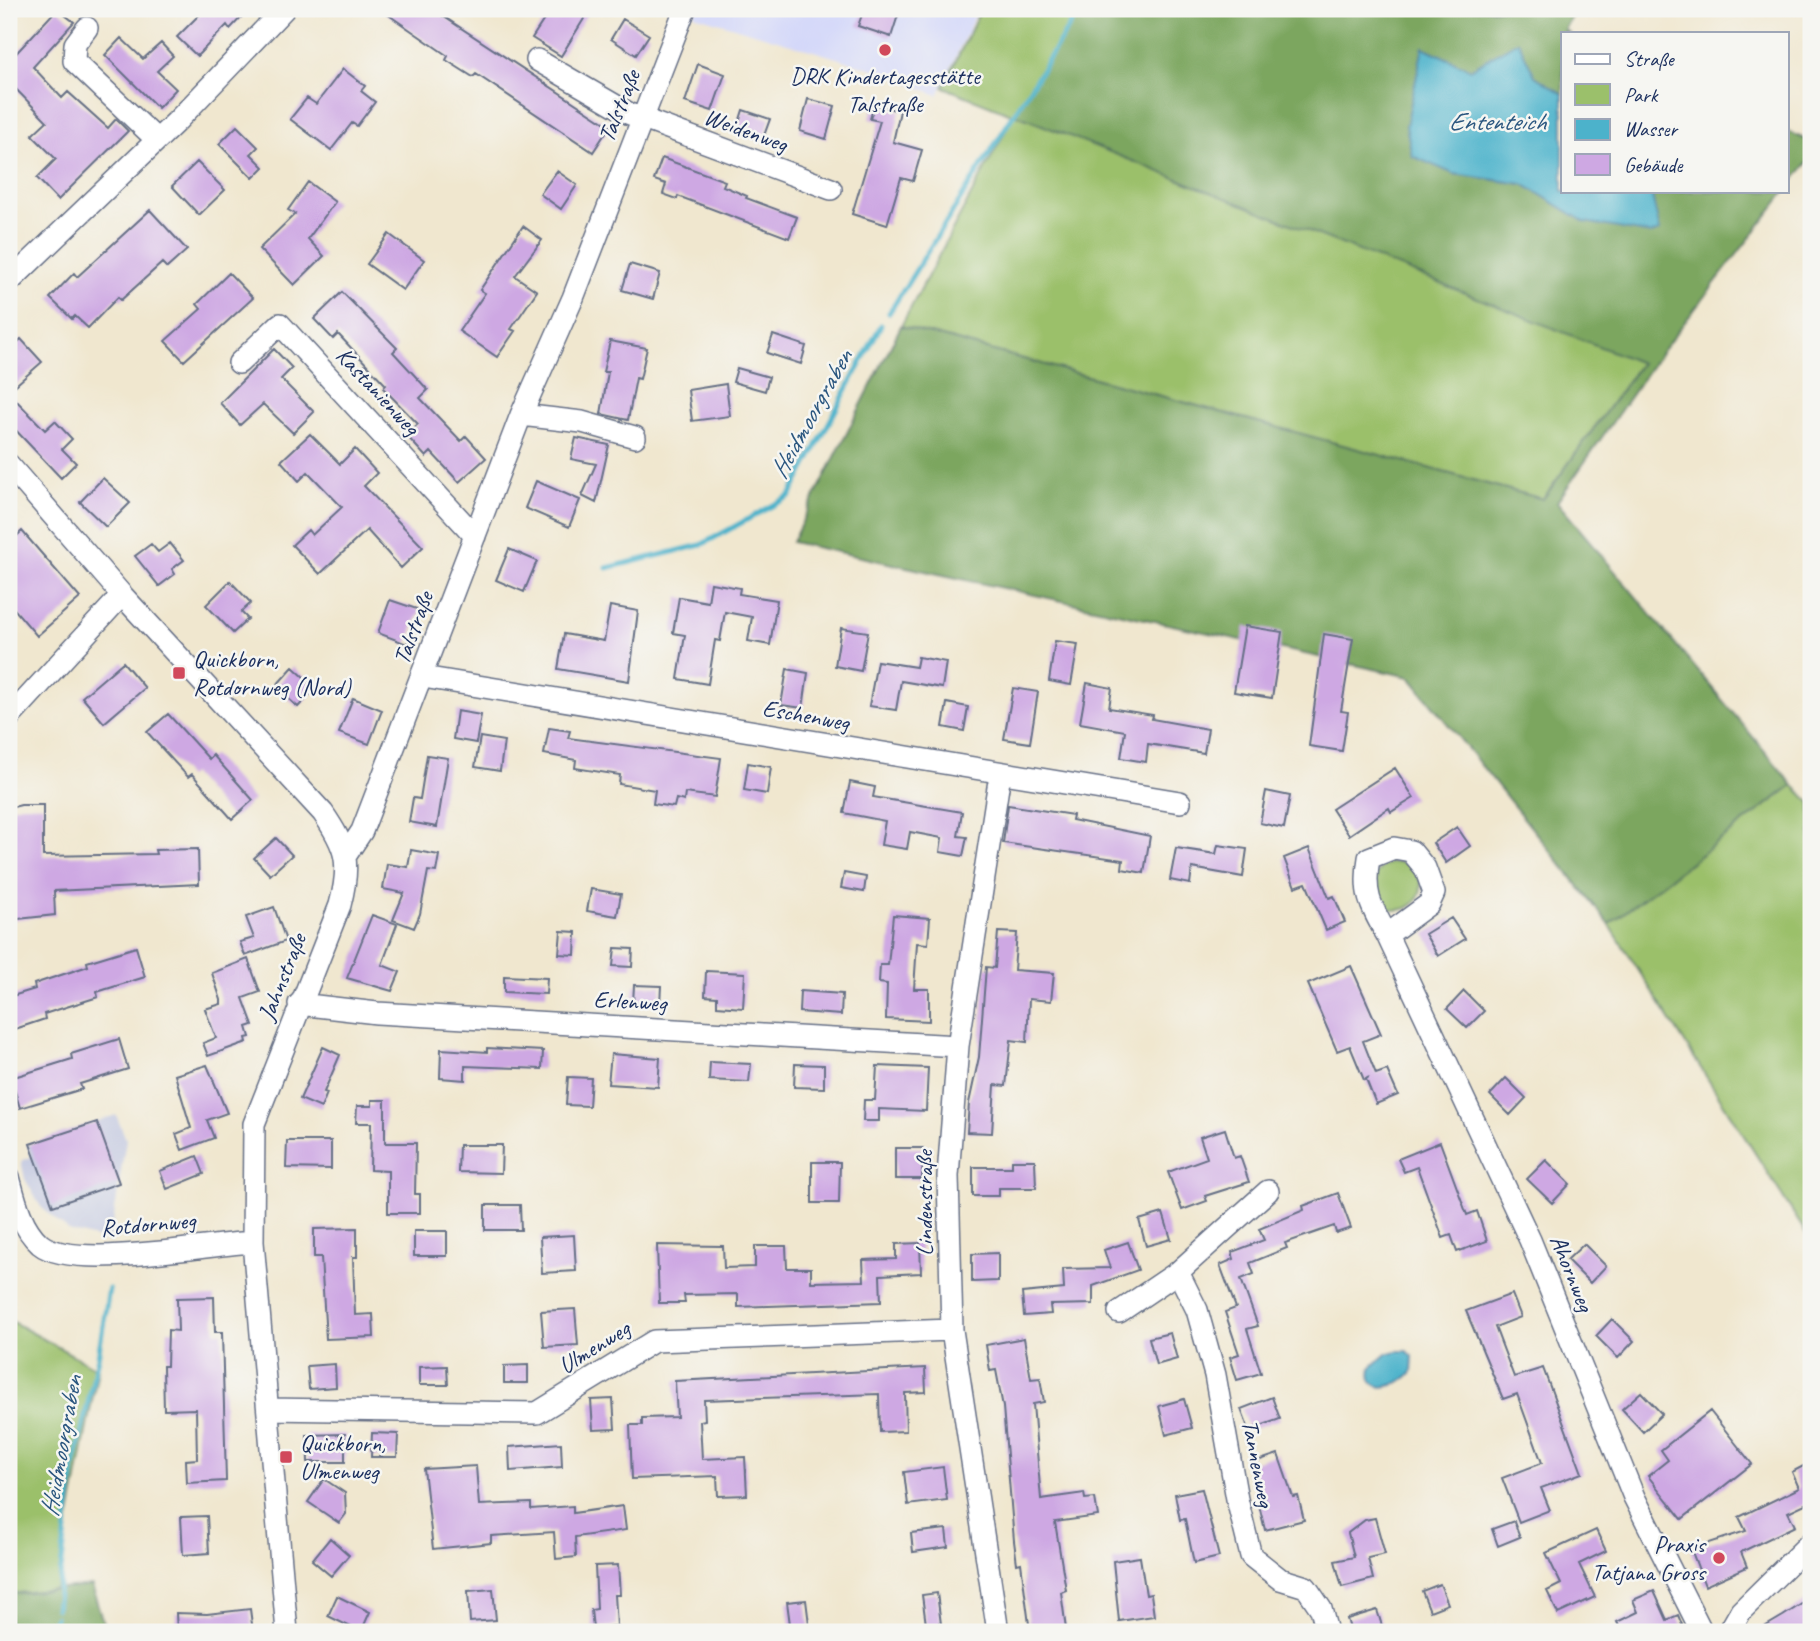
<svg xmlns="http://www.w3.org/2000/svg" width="1820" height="1641" font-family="Caveat,sans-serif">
  <rect width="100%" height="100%" fill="#f6f6f2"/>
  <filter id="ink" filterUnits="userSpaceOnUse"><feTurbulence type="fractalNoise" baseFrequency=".0143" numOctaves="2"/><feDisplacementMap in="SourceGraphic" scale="14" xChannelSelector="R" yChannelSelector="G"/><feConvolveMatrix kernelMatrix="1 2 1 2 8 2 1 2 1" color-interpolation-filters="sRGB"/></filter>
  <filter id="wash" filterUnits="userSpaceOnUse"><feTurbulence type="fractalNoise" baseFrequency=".00686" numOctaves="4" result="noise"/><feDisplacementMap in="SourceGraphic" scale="28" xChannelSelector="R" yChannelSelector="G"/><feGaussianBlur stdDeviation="1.57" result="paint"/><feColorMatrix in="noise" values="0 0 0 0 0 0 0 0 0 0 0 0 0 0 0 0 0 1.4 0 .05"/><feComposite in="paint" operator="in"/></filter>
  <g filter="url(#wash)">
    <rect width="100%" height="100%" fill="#f0e7cf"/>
    <!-- built -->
    <path fill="#d4d8f9" d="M696 9H978L938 95 873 69 694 15Z"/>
    <!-- industrial -->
    <path fill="#bdc3de" d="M116 1115 126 1139 110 1242 69 1231 41 1207 25 1179 21 1161 31 1157 27 1145Z"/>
    <!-- green -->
    <path fill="#9bc06b" stroke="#5b7864" stroke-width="2" d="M981 9H1085L1015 114 1641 362 1543 499 901 326 1014 115 943 87Z
      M1793 785 1811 803V1241L1609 924Z
      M1373 886a24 24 0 1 1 48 0a24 24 0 1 1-48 0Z
      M9 1320 98 1369 56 1589 9 1594Z"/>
    <!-- forest -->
    <path fill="#7ca65f" stroke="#4c6a5e" stroke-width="2" d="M1080 9H1575L1564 30 1570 33H1563V94L1535 76 1454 174 1523 184 1585 222 1652 202 1651 191H1786L1657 358 1557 502 1793 785 1609 924 1410 677 792 542 901 326 1543 499 1641 363 1014 114Z
      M1787 131 1811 142V158L1787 189Z
      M92 1586 106 1632H9V1594Z"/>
    <!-- water -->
    <path fill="#4cb2cb" stroke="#347094" stroke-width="2" d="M1518 41 1535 76 1563 94V191H1651L1660 231 1651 234 1585 222 1523 184 1454 174 1412 156 1406 126 1423 47 1470 69Z
      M1397 1351H1407L1413 1356 1412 1372C1401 1386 1365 1398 1371 1368L1386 1354Z"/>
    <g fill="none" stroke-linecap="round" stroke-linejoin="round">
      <!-- stream -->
      <path stroke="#4cb2cb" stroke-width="5" d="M889 313 1080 9
        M607 568 701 545 790 496 881 325
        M56 1609 74 1466 98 1357 109 1289
        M51 1632 55 1617"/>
    </g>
    <g id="blocks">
      <!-- building -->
      <path fill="#cea8e3" d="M57 9 74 22 33 67 62 98 68 92 108 128 116 119 128 131 58 200 37 178 56 159 32 135 47 121 9 82V61Z
        M205 9H249L230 29 227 25 197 56 177 37Z
        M380 9H432L610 126 593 152 476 74 473 77 446 60 448 56Z
        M551 9H590L561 56 532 38Z
        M864 9H900L891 37 858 26Z
        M623 19 649 35 636 55 611 39Z
        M121 38 143 59 161 43 173 56 157 71 176 89 158 108 105 55Z
        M698 64 725 74 712 111 685 102Z
        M343 69 365 86 361 91 375 102 357 126 352 123 331 150 290 119 307 98 316 104Z
        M808 99 835 106 826 139 800 131Z
        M874 105 900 111 893 142 922 150 913 181 901 178 887 225 852 214 880 121 870 119Z
        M743 110 770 119 762 141 736 132Z
        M237 126 258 147 251 154 264 167 253 178 219 144Z
        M662 158 725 181 723 186 747 196 746 198 797 217 789 238 678 196 677 199 663 194 666 184 654 180Z
        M197 162 225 190 199 215 172 186Z
        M557 171 577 185 561 209 540 194Z
        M308 182 335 202 308 239 324 256 294 285 259 249 295 214 288 210Z
        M150 210 187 250 167 268 162 263 121 300 118 297 88 328 75 316 72 319 50 298 74 273 77 277Z
        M523 226 542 240 515 276 537 291 511 329 515 331 497 357 459 331 485 293 480 290Z
        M389 234 424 260 403 290 367 264Z
        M630 264 660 273 653 299 622 290Z
        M229 273 253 298 184 361 165 341 201 309 197 304Z
        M342 292 397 348 393 352 428 390 420 398 461 441 466 436 486 458 459 482 431 452 426 457 406 435 418 424 383 388 386 385 338 334 333 339 314 319Z
        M773 335 806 346 801 364 767 353Z
        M21 339 42 362 9 391V350Z
        M610 341 647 348 640 379 636 378 628 420 601 414 608 372H603Z
        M274 349 292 368 281 379 314 412 293 433 263 404 240 425 220 403Z
        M737 368 769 377 765 391 733 382Z
        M726 384 730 416 692 421 688 390Z
        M9 393 45 430 55 421 72 439 62 449 76 463 61 478 9 423Z
        M310 434 340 464 355 449 377 473 364 486 423 547 401 568 367 530 320 574 292 545 308 530 312 535 342 507 308 472 299 481 281 461Z
        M576 438 609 445 596 503 582 496 596 464 571 459Z
        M103 478 130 503 106 527 80 502Z
        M536 481 580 500 569 527 525 508Z
        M22 531 80 598 37 636 9 603V543Z
        M170 543 184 560 172 569 175 574 159 586 135 556 151 544 158 552Z
        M509 549 537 561 524 592 496 580Z
        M230 581 251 603 241 612 248 619 233 633 206 605Z
        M711 583 740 588 739 594 777 600 770 645 748 641 752 617 725 612 720 641 715 640 708 684 678 679 685 635 673 633 679 597 708 602Z
        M390 600 420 610 407 644 378 633Z
        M610 606 638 611 629 681 558 669 564 634 604 641Z
        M1245 626 1282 632 1272 698 1234 692Z
        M841 628 868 632 861 671 835 666Z
        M1324 634 1353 639 1341 711 1348 712 1342 751 1309 746Z
        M1055 641 1078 644 1071 685 1049 681Z
        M918 657 946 662 942 688 901 681 896 710 869 706 877 661 916 667Z
        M123 662 145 688 104 723 82 697Z
        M293 667 316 688 298 707 275 687Z
        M787 669 808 673 803 708 781 705Z
        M1087 683 1112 688 1109 708 1153 715 1152 719 1208 729 1204 753 1148 744 1146 762 1121 758 1125 731 1080 723Z
        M1013 688 1038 692 1030 743 1004 739Z
        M353 698 382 710 369 744 339 733Z
        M947 703 968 707 964 731 943 727Z
        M457 711 481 715 476 743 453 739Z
        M168 714 209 759 213 755 253 800 232 819 192 774 188 777 147 732Z
        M549 728 570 731 568 738 721 758 715 797 685 793 684 801 676 799 674 807 653 804 655 790 619 784 620 775 575 768 576 760 544 754Z
        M480 737 504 741 500 771 475 767Z
        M427 755 448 758 437 827 409 822 413 798 420 799Z
        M748 763 771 767 767 794 744 790Z
        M1395 768 1414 798 1391 812 1389 808 1349 835 1332 809Z
        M850 782 875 787 873 797 962 812 958 836 967 837 963 856 940 852 942 838 910 832 907 849 881 845 885 821 844 813Z
        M1266 791 1290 796 1284 828 1260 823Z
        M21 805H43V856L156 854 155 850 198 849 199 884 54 891 55 915 9 920V808Z
        M1008 805 1073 815 1072 820 1150 836 1144 873 1122 869 1123 860 1003 843Z
        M1457 827 1470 846 1446 863 1433 843Z
        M276 838 292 855 270 875 254 858Z
        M1218 845 1247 849 1243 877 1192 868 1190 884 1170 880 1176 848 1216 854Z
        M1309 848 1329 898 1334 896 1345 922 1326 930 1306 883 1295 887 1284 858Z
        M411 850 439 855 436 872 428 871 420 914 414 928 393 920 404 893 383 889 387 864 408 867Z
        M844 873 866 877 864 892 841 888Z
        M591 889 621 894 617 916 587 911Z
        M274 907 286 941 245 956 240 942 254 938 246 917Z
        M372 915 397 924 382 965 400 972 392 991 347 978Z
        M893 915 930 918 928 944 917 943 914 989H929V1021L886 1019 887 984 879 983 880 965H888Z
        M1451 918 1465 939 1438 956 1425 934Z
        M561 931 576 932 575 955 559 954Z
        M998 932 1017 933 1014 970 1054 973 1051 1001 1029 999 1027 1042 1011 1040 1006 1086 995 1085 992 1133 967 1132 969 1103 979 1057 986 967 995 968Z
        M136 947 145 977 97 992 98 997 44 1014 45 1019 9 1031V997L35 989 34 984 88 966 87 962Z
        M615 948 633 949 632 967 613 966Z
        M248 959 260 992 243 998 253 1025 247 1027 250 1037 246 1038 247 1042 208 1056 203 1043 216 1038 205 1009 221 1004V1000L212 973Z
        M1351 966 1381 1034 1363 1041 1376 1074 1387 1070 1398 1095 1376 1104 1366 1079 1369 1077 1364 1080 1350 1046 1337 1051 1308 984Z
        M706 971 745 973 743 1008 717 1006V997L705 996Z
        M504 976 547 978 546 994 504 992Z
        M634 985 661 986 660 1004 633 1003Z
        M800 991 842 994 841 1015 799 1012Z
        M1464 991 1484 1011 1467 1028 1447 1009Z
        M119 1039 128 1069 80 1084 82 1089 20 1108 11 1078 72 1059 71 1054Z
        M323 1047 340 1055 324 1092 327 1093 321 1108 300 1099Z
        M487 1048 543 1051 542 1069 465 1066V1080L440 1078 441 1049 487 1052Z
        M611 1054 660 1058 658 1087 608 1084Z
        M710 1062 751 1064 749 1082 709 1080Z
        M795 1064 824 1065V1088L794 1087Z
        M207 1065 227 1113 207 1120 214 1138 182 1150 176 1134 191 1128 175 1075Z
        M877 1066 928 1068 926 1111 879 1109V1121H863L864 1100H875Z
        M568 1077 591 1078 589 1106 566 1105Z
        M1506 1078 1526 1098 1510 1115 1490 1095Z
        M372 1100H385V1143H416L415 1194H420V1213H388V1171L370 1170 371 1123H356L357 1106H372Z
        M97 1122 119 1183 53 1206 30 1144Z
        M1225 1129 1234 1158 1240 1156 1249 1182 1205 1196 1207 1201 1182 1210 1168 1172 1207 1158 1200 1137Z
        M287 1141H331V1169L286 1168Z
        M1440 1142 1467 1215 1477 1211 1487 1241 1457 1252 1451 1235 1443 1238 1417 1167 1404 1172 1398 1159Z
        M459 1145H502L501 1173 458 1172Z
        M895 1148H923L922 1179H895Z
        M197 1156 204 1174 167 1189 160 1171Z
        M1012 1160H1035L1036 1188H999V1196H973V1167H1012Z
        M1546 1160 1570 1184 1552 1203 1527 1179Z
        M812 1162H840L839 1203H812Z
        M1338 1193 1351 1228 1336 1233 1334 1226 1285 1243 1287 1248 1250 1263 1254 1274 1241 1279 1258 1326 1247 1329 1261 1373 1237 1380 1230 1357 1239 1354 1225 1312 1236 1308 1220 1265 1234 1259 1232 1252 1264 1240 1259 1229 1304 1210 1303 1206Z
        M485 1205H520L521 1230H485Z
        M1163 1213 1171 1239 1146 1246 1139 1220Z
        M357 1228V1257H353L355 1315 373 1314 374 1337 326 1339 321 1257H314V1229Z
        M414 1231H447V1256H414Z
        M574 1235 576 1271 542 1273 540 1237Z
        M1128 1242 1138 1270 1093 1286V1304L1050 1305 1051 1314 1024 1316 1022 1293 1064 1289 1063 1269 1110 1268 1104 1250Z
        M920 1243 921 1273 880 1275 881 1302 738 1307V1294L684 1295 685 1303H659L657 1245 723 1246 724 1268 755 1267V1246H786L787 1268H811V1282L864 1281 863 1260 896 1259V1244Z
        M1584 1244 1606 1266 1590 1283 1567 1260Z
        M998 1253V1281L972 1282V1254Z
        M1512 1294 1521 1317 1495 1327 1514 1377 1543 1368 1582 1473 1541 1488 1550 1510 1519 1522 1502 1478 1542 1463 1517 1394 1503 1399 1466 1311Z
        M214 1297 215 1332H222L226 1481 187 1483 186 1460 197 1459 196 1409 164 1410 163 1366H167L168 1330 178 1331 177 1298Z
        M575 1309 578 1345 544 1347 541 1311Z
        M1612 1319 1634 1341 1618 1358 1596 1336Z
        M1170 1333 1177 1359 1156 1365 1149 1338Z
        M1024 1338 1031 1379 1040 1378 1044 1402 1033 1404 1041 1499 1084 1493 1085 1499 1095 1498 1098 1516 1055 1522 1066 1590 1061 1592 1066 1629 1043 1632H1030L1021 1563 1017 1564 1014 1541 1003 1407 996 1370 990 1371 986 1345Z
        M335 1364 336 1387 309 1389 307 1366Z
        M528 1365V1383H504V1366Z
        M447 1366 448 1385H419V1367Z
        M925 1368 926 1392 905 1393 906 1431 880 1432 879 1394 704 1400 705 1420 700 1421 702 1459 745 1457 747 1495 718 1496 717 1476 632 1479 630 1425H642V1418L677 1417 675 1381Z
        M1641 1392 1662 1414 1643 1432 1622 1409Z
        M1272 1397 1280 1419 1249 1430 1241 1409Z
        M613 1399 615 1429 593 1430 591 1400Z
        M1184 1399 1192 1428 1166 1435 1159 1406Z
        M1710 1411 1752 1464 1682 1519 1648 1476 1668 1460 1661 1450Z
        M372 1433 398 1434 397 1457H371Z
        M345 1434V1462H308L307 1435Z
        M561 1443 562 1467 510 1471 509 1447Z
        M1278 1454 1293 1497 1298 1496 1304 1520 1265 1530 1259 1505 1266 1504 1251 1463Z
        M1811 1462V1513L1807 1503 1788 1512 1795 1526 1741 1552 1747 1567 1705 1586 1691 1549 1746 1531 1739 1517 1799 1488 1792 1472Z
        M476 1466 479 1505 531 1503V1509L573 1506V1513L623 1506 626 1530 575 1537 576 1557 556 1559 554 1532 491 1536V1543L433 1549 424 1469Z
        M943 1467 947 1500 908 1505 904 1472Z
        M324 1479 345 1493 346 1514 339 1523 308 1502Z
        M1202 1489 1219 1557 1194 1563 1185 1519 1180 1520 1175 1494Z
        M207 1516 209 1553 183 1555 181 1517Z
        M1375 1518 1385 1554 1368 1558 1373 1579 1342 1587 1335 1561 1354 1557 1348 1533 1365 1520Z
        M1514 1521 1520 1537 1498 1546 1492 1529Z
        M946 1529 948 1547 913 1552 911 1533Z
        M1596 1530 1606 1551 1579 1564 1595 1597 1558 1614 1547 1591 1561 1584 1546 1553Z
        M330 1538 349 1555 331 1576 312 1560Z
        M1140 1557 1146 1595 1151 1594 1154 1616 1119 1621 1113 1561Z
        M618 1565 620 1595H615L617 1626 593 1628 591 1610 597 1609 595 1566Z
        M1440 1584 1448 1604 1430 1611 1422 1591Z
        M493 1589 496 1620 470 1622 468 1591Z
        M1654 1591 1667 1620 1678 1615 1685 1632H1622L1617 1622 1638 1612 1633 1600Z
        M937 1593 942 1632H927L922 1595Z
        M337 1596 370 1612 361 1632 328 1616Z
        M1811 1598V1632H1756L1783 1616Z
        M806 1600 810 1632H791L787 1602Z
        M250 1609 253 1632H177L176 1613 207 1614Z
        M1377 1610 1384 1632H1351L1347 1619Z"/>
    </g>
  </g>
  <g filter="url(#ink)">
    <use href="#blocks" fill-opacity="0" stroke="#666f86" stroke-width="2"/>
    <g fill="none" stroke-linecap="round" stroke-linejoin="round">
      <!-- minor casing -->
      <g stroke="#666f86" stroke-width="24">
        <path id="minor" d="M87 28 75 44 74 61 156 139
          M537 60 630 114 831 189
          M9 282 177 121 284 9
          M239 363 280 324 475 536
          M521 415 582 422 635 437
          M9 465 122 595 323 813C347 848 351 863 340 905L254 1124 253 1242 287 1632
          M423 677 1180 802
          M9 718 122 595
          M346 855 362 831 521 415 573 298 685 9
          M1387 935 1429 904 1434 893 1425 868 1411 851 1394 848 1369 858C1363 893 1370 905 1387 935L1530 1240 1634 1497 1702 1632
          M299 1004 377 1013 958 1046
          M9 1177C15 1200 21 1227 40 1244 73 1271 208 1244 253 1242
          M1178 1272 1197 1310 1215 1375 1237 1499 1251 1556 1280 1579 1306 1587 1321 1609 1327 1632
          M1119 1312 1178 1272 1268 1191
          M268 1409 537 1413 654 1341 952 1330
          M998 1632 952 1330 948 1176 958 1046 1000 774
          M1729 1632 1741 1611 1811 1542"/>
      </g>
      <!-- minor -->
      <use href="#minor" stroke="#fff" stroke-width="21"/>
    </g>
  </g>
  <!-- markers -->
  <g fill="#d1495b" stroke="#f6f6f2" stroke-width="2.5">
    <circle cx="885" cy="50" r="7"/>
    <rect x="172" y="666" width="14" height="14" rx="3.5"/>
    <rect x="279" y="1450" width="14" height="14" rx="3.5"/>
    <circle cx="1719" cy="1558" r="7"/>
  </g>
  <g text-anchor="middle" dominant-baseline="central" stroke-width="5" stroke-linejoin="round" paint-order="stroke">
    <!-- poi labels -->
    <g font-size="24" fill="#1b2f5e" stroke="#f6f6f2" text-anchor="start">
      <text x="885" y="76" text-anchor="middle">DRK Kindertagesstätte<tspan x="885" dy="28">Talstraße</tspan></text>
      <text x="193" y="659">Quickborn,<tspan x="193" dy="28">Rotdornweg (Nord)</tspan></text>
      <text x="300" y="1443">Quickborn,<tspan x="300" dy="28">Ulmenweg</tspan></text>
      <text x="1705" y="1544" text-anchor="end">Praxis<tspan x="1705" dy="28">Tatjana Gross</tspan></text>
    </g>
    <!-- street labels -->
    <g font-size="24" fill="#1b2f5e" stroke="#f6f6f2">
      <text transform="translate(619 106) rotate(-68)">Talstraße</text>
      <text transform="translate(746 130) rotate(20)">Weidenweg</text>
      <text transform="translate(378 391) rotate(47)">Kastanienweg</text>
      <text transform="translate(413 628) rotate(-70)">Talstraße</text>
      <text transform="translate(806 715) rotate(10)">Eschenweg</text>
      <text transform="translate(282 977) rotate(-68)">Jahnstraße</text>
      <text transform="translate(630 1001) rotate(3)">Erlenweg</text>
      <text transform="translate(924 1203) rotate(-90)">Lindenstraße</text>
      <text transform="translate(148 1224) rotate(-5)">Rotdornweg</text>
      <text transform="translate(1572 1273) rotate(68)">Ahornweg</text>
      <text transform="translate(594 1347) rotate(-32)">Ulmenweg</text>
      <text transform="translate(1258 1463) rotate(79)">Tannenweg</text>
    </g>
    <!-- water labels -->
    <g font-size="26" font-style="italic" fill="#2a567f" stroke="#f6f6f2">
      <text x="1497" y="121">Ententeich</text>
      <text transform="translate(811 414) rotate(-61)">Heidmoorgraben</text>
      <text transform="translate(61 1446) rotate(-80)">Heidmoorgraben</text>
    </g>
  </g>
  <!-- margin -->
  <rect width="1820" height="1641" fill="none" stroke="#f6f6f2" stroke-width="35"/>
  <!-- legend -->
  <rect x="1561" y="32" width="228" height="161" fill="#f6f6f2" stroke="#9ea6b7" stroke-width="2"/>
  <rect x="1575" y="54" width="35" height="10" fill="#ffffff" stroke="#9ea6b7" stroke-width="2"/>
  <text x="1624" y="66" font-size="21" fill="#1b2f5e">Straße</text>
  <rect x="1575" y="84" width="35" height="21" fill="#9bc06b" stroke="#9ea6b7" stroke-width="2"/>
  <text x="1624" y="102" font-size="21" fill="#1b2f5e">Park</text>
  <rect x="1575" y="119" width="35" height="21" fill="#4cb2cb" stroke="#9ea6b7" stroke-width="2"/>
  <text x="1624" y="136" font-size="21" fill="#1b2f5e">Wasser</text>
  <rect x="1575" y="154" width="35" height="21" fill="#cea8e3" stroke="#9ea6b7" stroke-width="2"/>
  <text x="1624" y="172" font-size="21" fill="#1b2f5e">Gebäude</text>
</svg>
